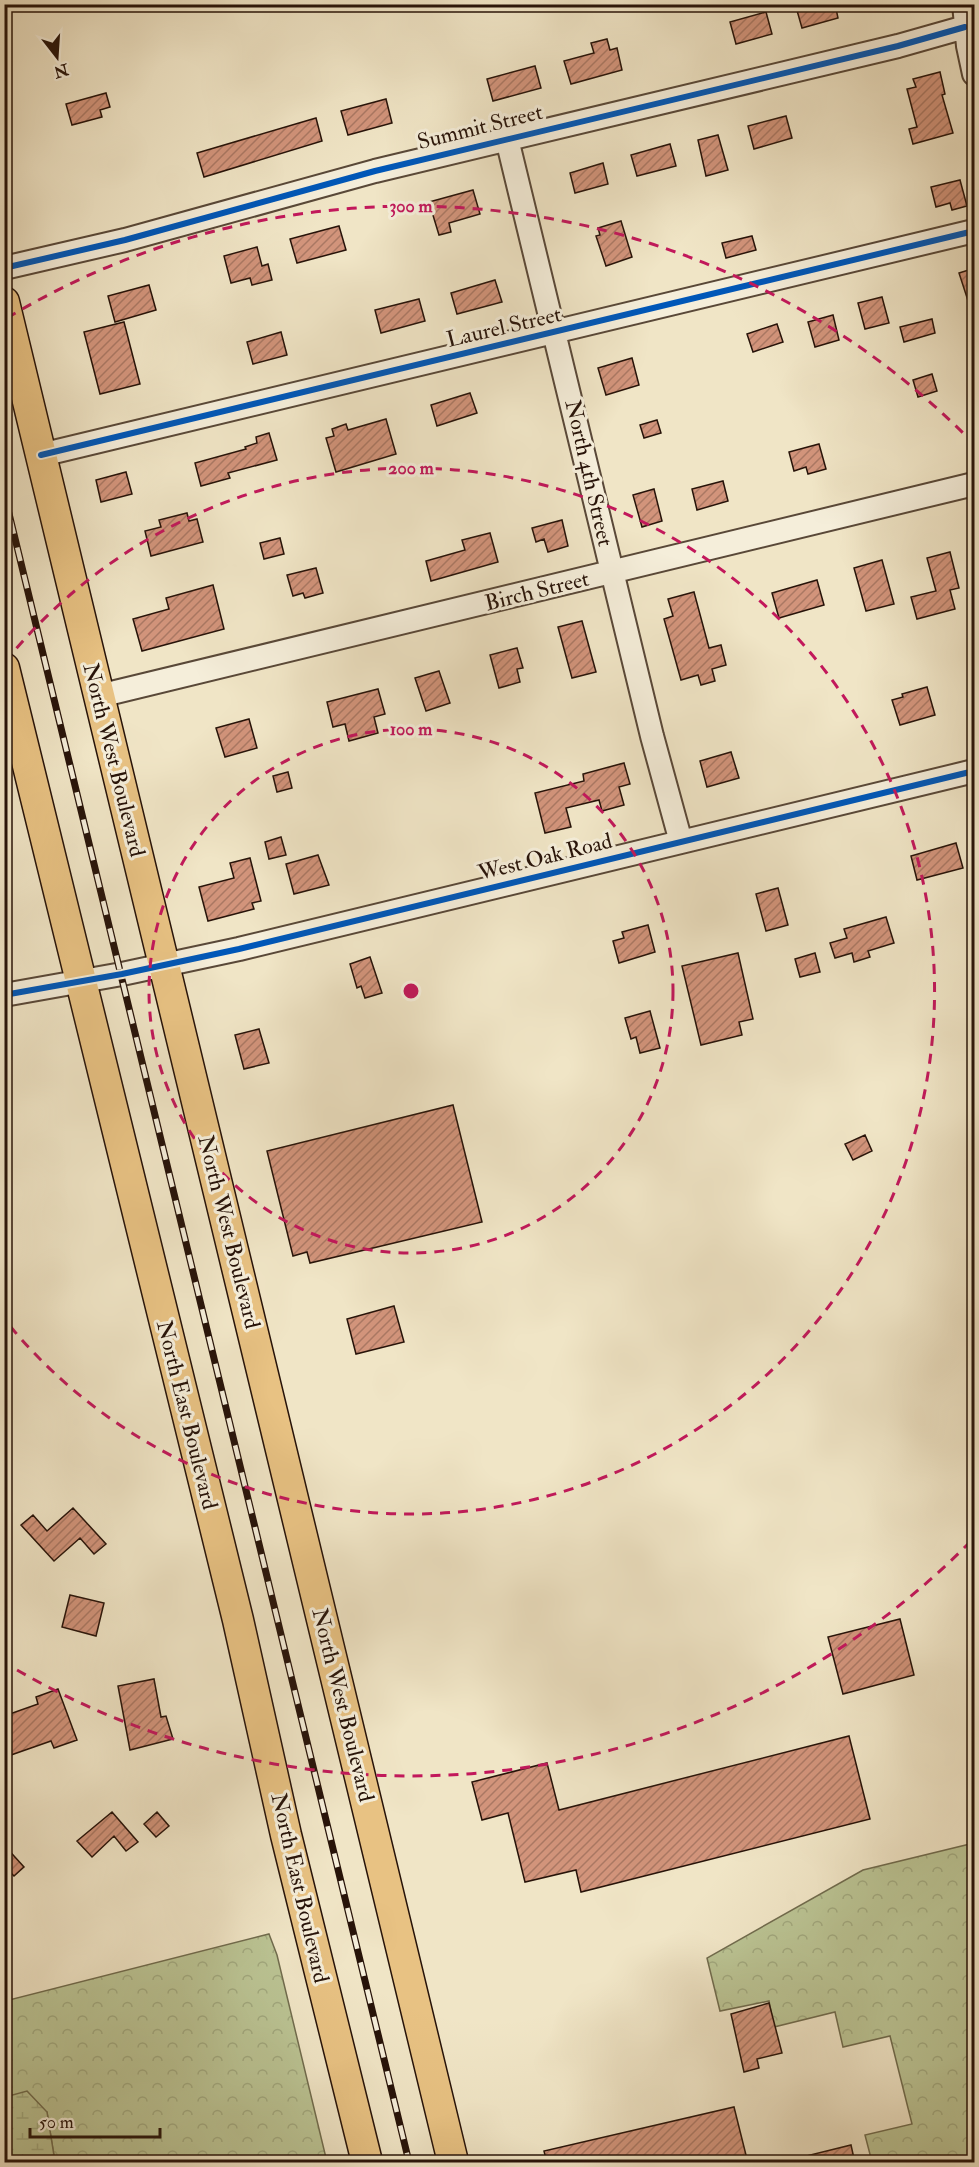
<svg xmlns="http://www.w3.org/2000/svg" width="979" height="2167" font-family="'IM FELL Double Pica',serif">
  <defs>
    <pattern id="forest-crowns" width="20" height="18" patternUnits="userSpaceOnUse" patternTransform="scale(1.5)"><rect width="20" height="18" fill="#bbc494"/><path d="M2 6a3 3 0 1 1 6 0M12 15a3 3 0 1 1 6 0" fill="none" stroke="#a1a87e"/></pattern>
    <pattern id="wetland-marsh" width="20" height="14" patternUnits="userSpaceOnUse" patternTransform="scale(1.5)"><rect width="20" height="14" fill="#bbc494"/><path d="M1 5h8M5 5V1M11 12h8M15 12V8" fill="none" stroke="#a1a87e"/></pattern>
    <pattern id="building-hatch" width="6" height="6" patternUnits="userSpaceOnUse" patternTransform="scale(1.5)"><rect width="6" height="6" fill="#d2947b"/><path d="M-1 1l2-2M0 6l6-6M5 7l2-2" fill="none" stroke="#aa7863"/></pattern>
  </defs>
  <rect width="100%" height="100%" fill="#f0e5c6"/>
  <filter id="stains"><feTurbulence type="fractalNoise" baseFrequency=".00333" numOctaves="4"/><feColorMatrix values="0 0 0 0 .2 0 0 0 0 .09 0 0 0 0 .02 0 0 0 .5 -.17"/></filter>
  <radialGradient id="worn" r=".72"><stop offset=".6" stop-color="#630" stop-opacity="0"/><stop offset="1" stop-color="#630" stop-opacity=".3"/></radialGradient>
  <!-- forest -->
  <path fill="url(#forest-crowns)" stroke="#716c4e" stroke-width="1.5" d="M974 1843V2162H872L865 2135 912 2124 890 2036 843 2047 835 2012 774 2027 769 2001 720 2011 707 1958 863 1870Z
    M269 1934 277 1955 327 2162H55L47 2112 5 2097V2001Z"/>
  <!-- wetland -->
  <path fill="url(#wetland-marsh)" stroke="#716c4e" stroke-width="1.5" d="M27 2091 47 2112 55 2162H5V2097Z"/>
  <!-- building -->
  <path fill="url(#building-hatch)" stroke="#271309" stroke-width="1.5" d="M803 4H835L838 18 802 28 796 7Z
    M766 12 772 34 736 44 730 22Z
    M607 39 610 50 617 48 622 70 571 84 564 61 594 53 591 43Z
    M535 66 541 88 493 101 487 79Z
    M940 72 945 94 942 95 953 133 913 144 909 129 917 127 907 89 916 87 913 79Z
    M106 93 110 107 100 110 102 117 72 125 66 104Z
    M386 99 392 123 348 135 341 111Z
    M786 116 792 138 754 149 748 126Z
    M316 118 322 141 204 177 197 153Z
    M718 135 728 170 706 176 698 140Z
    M670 144 676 166 637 176 631 155Z
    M603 163 608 184 575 193 570 173Z
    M960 180 967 206 952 210 950 203 936 207 931 187Z
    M473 190 480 214 449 223 451 232 439 235 429 202Z
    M621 221 632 257 606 266 596 236 600 235 598 228Z
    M339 226 346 250 297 263 290 239Z
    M752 236 756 250 726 258 722 243Z
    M257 247 262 266 268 264 272 280 252 285 250 278 231 283 224 256Z
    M975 268V312L972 313 959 273Z
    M495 280 502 302 457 314 451 293Z
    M149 285 156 310 115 322 108 296Z
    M882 297 889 323 865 329 858 303Z
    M419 299 425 321 381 333 375 310Z
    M833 315 839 340 815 347 808 322Z
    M932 319 935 333 904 342 900 327Z
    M124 322 140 384 100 394 84 332Z
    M777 324 783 342 753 352 747 334Z
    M281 332 287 355 253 364 247 342Z
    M632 358 639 385 606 395 598 368Z
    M932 374 937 391 918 397 913 380Z
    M470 393 477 413 437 426 431 405Z
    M386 419 396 454 336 472 326 438 334 436 332 429 346 424 348 430Z
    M657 420 661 433 644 438 640 425Z
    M269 433 277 460 228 473 230 478 201 486 195 463 246 449 245 447 257 443 256 437Z
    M819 444 826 469 808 474 806 467 794 471 789 452Z
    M126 472 132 494 101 502 96 480Z
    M723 481 728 501 697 510 692 489Z
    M654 489 662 521 642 527 633 495Z
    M187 513 189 521 197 519 203 542 151 556 145 531 161 527 159 520Z
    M562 520 568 546 548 552 544 539 536 542 532 528Z
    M490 533 498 562 431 581 426 561 465 550 462 540Z
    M280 538 284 554 264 559 260 543Z
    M950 552 959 588 950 590 955 609 917 619 911 597 936 591 927 558Z
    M882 560 894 604 866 611 854 568Z
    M316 568 323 593 305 598 303 593 293 596 287 575Z
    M817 580 824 605 779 618 772 593Z
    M213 585 224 629 142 651 133 619 169 609 166 598Z
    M694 592 709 648 721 645 726 665 712 669 715 681 701 685 698 675 681 680 664 619 673 616 668 599Z
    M582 621 596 672 572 678 558 627Z
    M517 648 523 668 517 669 520 682 499 688 490 655Z
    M439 671 450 703 426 711 415 678Z
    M927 687 935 715 900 725 892 700 903 697 902 694Z
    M378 689 385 714 374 717 378 733 349 741 345 724 333 727 327 702Z
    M249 719 257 748 225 757 216 728Z
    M731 752 739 778 707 787 700 761Z
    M624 763 630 784 619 787 624 805 602 811 599 800 566 808 571 827 545 833 535 793 584 781 583 774Z
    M288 772 292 788 277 792 273 776Z
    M281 837 286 855 269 859 265 842Z
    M956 843 963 868 917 880 911 856Z
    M318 855 329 885 294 894 286 864Z
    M250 858 261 901 252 903 254 909 208 921 199 887 234 878 230 863Z
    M778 888 788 925 766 931 756 894Z
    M886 917 894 943 868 951 870 957 854 962 852 953 835 958 830 943 847 938 844 929Z
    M648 925 655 952 619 963 613 941 624 938 622 932Z
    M738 953 753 1019 739 1022 742 1035 701 1045 682 966Z
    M815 953 820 972 800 977 795 959Z
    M370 957 382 993 365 998 361 986 357 988 350 964Z
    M650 1011 660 1048 640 1053 636 1037 631 1039 625 1018Z
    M259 1029 269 1063 244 1069 235 1035Z
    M453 1105 482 1222 310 1263 307 1252 293 1256 267 1151Z
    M865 1135 872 1151 853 1160 845 1144Z
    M394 1306 404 1342 356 1354 347 1319Z
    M73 1508 106 1544 94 1554 80 1538 54 1561 21 1525 33 1515 47 1531Z
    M70 1595 104 1603 96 1636 62 1627Z
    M900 1619 914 1675 843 1694 828 1637Z
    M154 1679 161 1717 166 1716 173 1739 130 1750 118 1686Z
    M58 1689 77 1740 54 1748 51 1741 11 1755 4 1737V1716L38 1704 36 1697Z
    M849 1736 870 1819 581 1892 576 1870 525 1882 508 1813 482 1820 472 1782 547 1763 559 1810Z
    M112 1812 138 1842 126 1851 114 1836 92 1857 77 1841Z
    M157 1812 169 1826 156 1837 144 1824Z
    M4 1845 24 1867 14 1876 4 1866Z
    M769 2003 782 2053 757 2059 759 2068 744 2072 731 2014Z
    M734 2107 748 2163H547L544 2151Z
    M851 2145 855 2163H802V2157Z"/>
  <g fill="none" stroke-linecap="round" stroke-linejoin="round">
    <!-- minor casing -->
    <g stroke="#594838" stroke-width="26">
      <path id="minor" d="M964 4 968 46 974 74
        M507 139 652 736 681 842
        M4 268 125 240 375 171 898 46 965 27
        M41 455 974 231
        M99 696 974 484
        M4 995 122 974 239 949 974 771"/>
    </g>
    <!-- major casing -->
    <g stroke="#271309" stroke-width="33">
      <path id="major" d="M4 302 453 2162
        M4 668 238 1620 286 1835 367 2162"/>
    </g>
    <!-- minor -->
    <use href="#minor" stroke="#f5eeda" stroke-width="22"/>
    <!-- major -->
    <use href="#major" stroke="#e8c283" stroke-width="30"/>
    <!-- rail casing -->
    <g stroke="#271309" stroke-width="7">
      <path id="rail" d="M4 493 409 2162"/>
    </g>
    <!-- rail -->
    <use href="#rail" stroke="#f5eeda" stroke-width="4.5" stroke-dasharray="14" stroke-linecap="butt"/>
    <!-- cycleway casing -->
    <g stroke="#f5eeda" stroke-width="10">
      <path id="cycleway" d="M4 268 125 240 375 171 898 46 965 27
        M41 455 974 231
        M4 995 122 974 239 949 974 771"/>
    </g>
    <!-- cycleway -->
    <use href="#cycleway" stroke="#0057b8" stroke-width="6"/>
  </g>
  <!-- distance rings -->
  <g fill="none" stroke="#c2185b" stroke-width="3" stroke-dasharray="10 8">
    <circle cx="411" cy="991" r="262"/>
    <path d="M5 662A523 523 0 1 1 5 1320"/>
    <path d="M971 1541A785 785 0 0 1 7 1664M7 318A785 785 0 0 1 971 441"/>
  </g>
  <g text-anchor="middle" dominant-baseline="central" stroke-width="6" stroke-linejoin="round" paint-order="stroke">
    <!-- street labels -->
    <g font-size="22" fill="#271309" stroke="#f5eeda">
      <text transform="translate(480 127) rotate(-14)">Summit Street</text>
      <text transform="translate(504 327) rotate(-13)">Laurel Street</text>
      <text transform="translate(589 473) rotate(77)">North 4th Street</text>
      <text transform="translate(537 591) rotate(-14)">Birch Street</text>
      <text transform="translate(114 760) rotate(76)">North West Boulevard</text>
      <text transform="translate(545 857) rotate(-14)">West Oak Road</text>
      <text transform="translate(229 1232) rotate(76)">North West Boulevard</text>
      <text transform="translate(187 1415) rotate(76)">North East Boulevard</text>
      <text transform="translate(343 1705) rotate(76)">North West Boulevard</text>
      <text transform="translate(300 1888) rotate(77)">North East Boulevard</text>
    </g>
  </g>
  <circle cx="411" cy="991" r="9" fill="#c2185b" stroke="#f5eeda" stroke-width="3"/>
  <g font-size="18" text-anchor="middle" font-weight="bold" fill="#c2185b" stroke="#f5eeda" stroke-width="6" stroke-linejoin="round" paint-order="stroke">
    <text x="411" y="212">300 m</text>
    <text x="411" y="474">200 m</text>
    <text x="411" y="735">100 m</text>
  </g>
  <!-- margin -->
  <rect width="979" height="2167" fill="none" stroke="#f0e5c6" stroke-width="24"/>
  <rect x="6" y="6" width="967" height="2155" fill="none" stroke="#271309" stroke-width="3"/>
  <rect x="12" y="12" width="955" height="2143" fill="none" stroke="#271309" stroke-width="1.5"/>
  <!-- north arrow -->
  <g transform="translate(57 57) rotate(163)" stroke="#f5eeda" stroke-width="4.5" paint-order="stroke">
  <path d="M0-4.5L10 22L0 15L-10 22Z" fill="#271309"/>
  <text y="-9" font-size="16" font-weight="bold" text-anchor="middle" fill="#271309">N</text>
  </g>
  <!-- scale -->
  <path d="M30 2128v9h130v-9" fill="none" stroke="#271309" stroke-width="3"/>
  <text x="39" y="2128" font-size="18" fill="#271309" stroke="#f5eeda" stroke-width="4.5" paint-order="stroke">50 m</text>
  <rect width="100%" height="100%" filter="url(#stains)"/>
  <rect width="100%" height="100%" fill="url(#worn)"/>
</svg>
